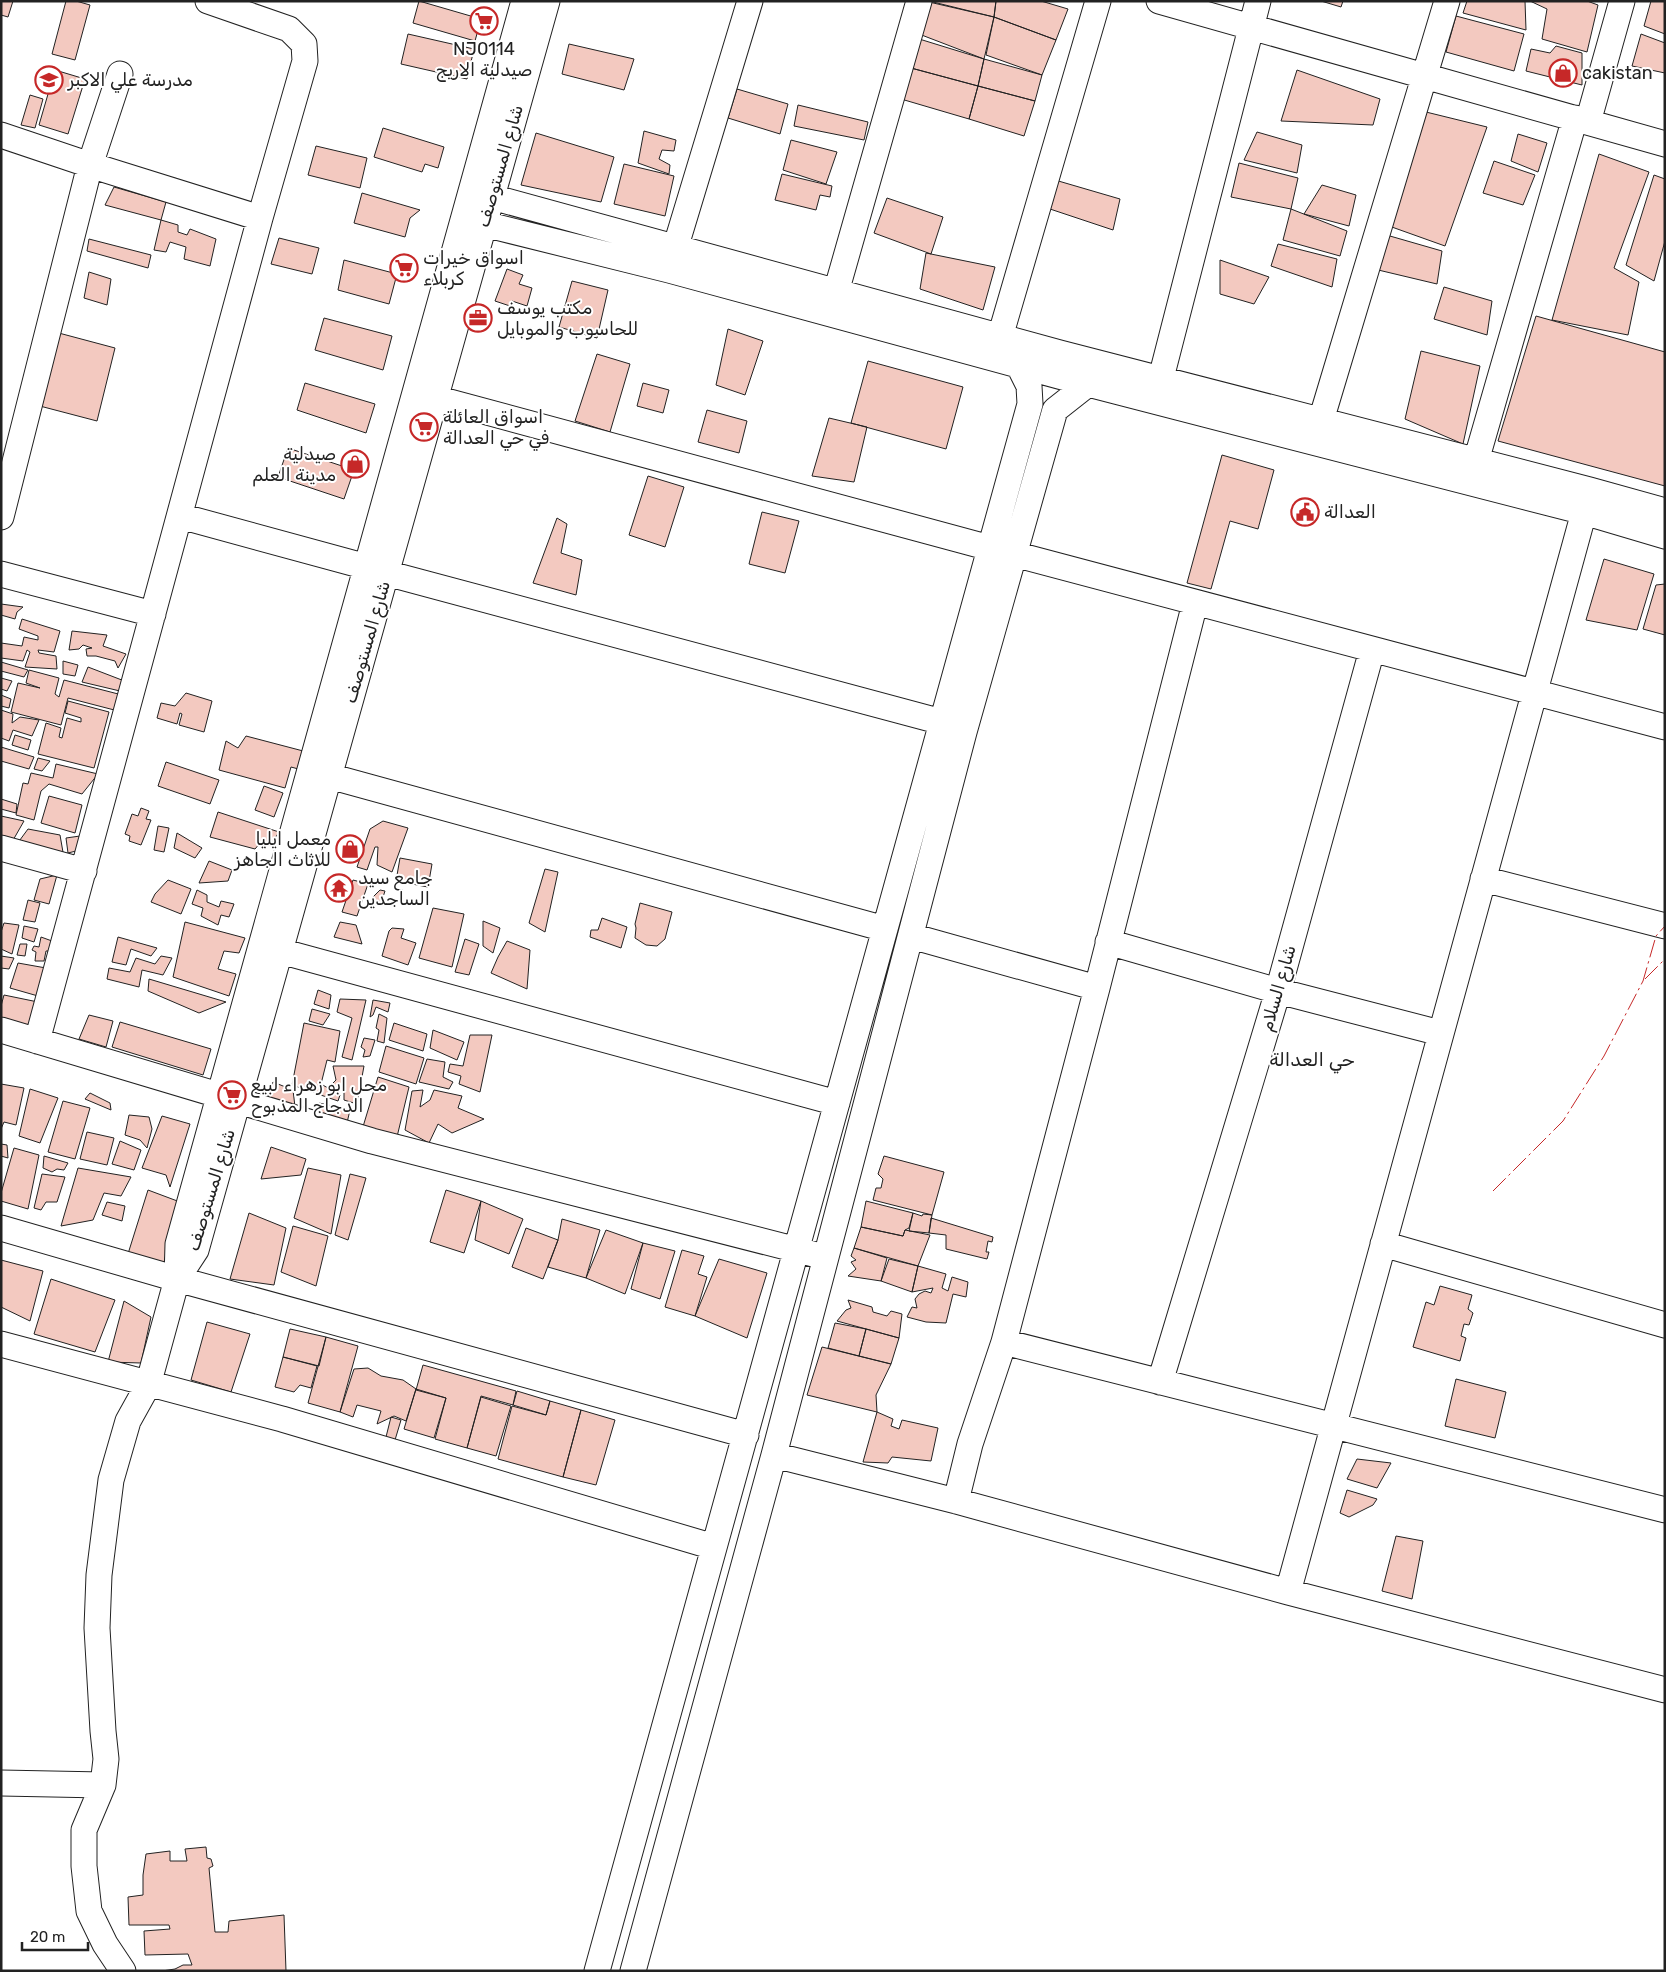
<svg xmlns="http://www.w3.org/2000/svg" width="1666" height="1972" font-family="Rubik,'Noto Naskh Arabic',sans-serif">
  <rect width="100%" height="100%" fill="#fff"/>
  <!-- building -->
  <path fill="#f3c9c0" stroke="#222" d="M1 1H13L8 17 1 15Z
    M66 1H76L90 5 75 60 52 54Z
    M419 1 481 19 475 41 413 23Z
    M929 1H996L994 17Z
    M996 1H1041L1068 9 1056 40 994 17Z
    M1321 1H1343L1341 7Z
    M1467 1H1525L1526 30 1463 13Z
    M1530 1H1587L1598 5 1587 52 1542 39 1547 9Z
    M1651 1H1665V34L1644 26Z
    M929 2 994 17 984 59 919 34Z
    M1456 16 1524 34 1514 71 1446 52Z
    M994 17 1056 40 1042 75 986 55Z
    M408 34 474 49 467 79 401 64Z
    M1641 34 1665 43V73L1632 66Z
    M916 38 984 59 978 86 911 68Z
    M569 44 634 59 624 90 562 74Z
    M1556 46 1582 53V85L1526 71 1531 49 1550 53Z
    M984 59 1042 75 1035 101 978 86Z
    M911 68 978 86 969 119 901 99Z
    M55 70 85 79 68 134 39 125Z
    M1297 70 1380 99 1373 125 1281 121Z
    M978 86 1035 101 1024 136 969 119Z
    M737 89 788 104 780 134 728 118Z
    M30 95 43 99 35 128 21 125Z
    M798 105 868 122 864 140 794 126Z
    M1426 112 1487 127 1445 246 1389 226Z
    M383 128 444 147 438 168 425 164 422 172 374 157Z
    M644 131 676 140 674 151 662 150 659 159 670 165 669 174 638 163Z
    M1257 132 1302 145 1297 173 1244 160Z
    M536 133 614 157 601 202 521 185Z
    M1518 134 1547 143 1538 172 1511 161Z
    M791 140 837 152 826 184 783 170Z
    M316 146 367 158 360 188 308 175Z
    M1599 154 1649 172 1614 268 1639 282 1628 335 1552 320Z
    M1494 161 1535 175 1523 205 1483 193Z
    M1239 163 1298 178 1291 209 1231 197Z
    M624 164 674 176 665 216 614 204Z
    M782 174 832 186 830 197 820 195 816 210 775 200Z
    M1654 175 1665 179V241L1654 281 1626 265Z
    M1055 180 1120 199 1113 230 1047 208Z
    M1322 185 1356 195 1349 226 1304 214Z
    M114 187 166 202 161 220 105 205Z
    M362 193 420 210 410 218 405 237 354 223Z
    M887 198 943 217 931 254 874 233Z
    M1291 209 1347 231 1340 256 1283 240Z
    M161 220 178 225V232L187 235 190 229 216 239 210 266 184 259 186 247 170 242 166 252 154 250Z
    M1383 234 1442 251 1437 284 1374 269Z
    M279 238 319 248 312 274 271 264Z
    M89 239 151 255 148 268 87 251Z
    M1278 244 1337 259 1332 287 1271 266Z
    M926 253 995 267 983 310 920 289Z
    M344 260 397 274 389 304 338 290Z
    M1220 260 1269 277 1254 304 1220 294Z
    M507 269 523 275 519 284 532 288 527 306 512 301 510 306 495 301Z
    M89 272 111 279 107 305 84 298Z
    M572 281 608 290 597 338 559 327Z
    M1444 287 1492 301 1487 335 1434 319Z
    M1536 316 1665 352V486L1498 441Z
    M324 318 392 336 383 370 315 350Z
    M728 329 763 341 745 395 716 385Z
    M55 332 115 348 97 421 36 405Z
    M1421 351 1480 366 1463 444 1405 419Z
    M597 354 630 364 610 432 575 421Z
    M868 361 963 387 946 449 851 423Z
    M305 383 375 404 366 433 297 410Z
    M643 383 669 390 663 413 637 406Z
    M707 410 747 421 739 453 698 442Z
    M829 418 867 427 854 482 812 476Z
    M288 448 354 470 344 499 278 477Z
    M1222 455 1274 470 1258 529 1230 521 1211 589 1187 583Z
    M648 476 684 487 665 547 629 535Z
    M762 512 799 521 785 573 749 564Z
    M557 518 567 524 561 553 582 560 576 595 533 583Z
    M1604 559 1654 574 1637 630 1586 620Z
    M1665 584V635L1643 629 1656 585Z
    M1 604 23 607 17 612 15 619 1 615Z
    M22 619 60 631 54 652 38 650 39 653 56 656 57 669 25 667 30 652 27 650 23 661 1 658V643L22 646 24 637 38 640V636L19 629Z
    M72 631 107 635 103 646 126 654 118 668 115 661 96 656H87L86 649 92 648 83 645 79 649 69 650Z
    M63 661 78 665 75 676 63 674Z
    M1 662 28 670 24 677 1 671Z
    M88 667 127 682 120 691 82 682Z
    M29 670 59 678 55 694 59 697 64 680 126 696 122 712 68 698 61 725 11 712 18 683 40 688 26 683Z
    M1 678 12 681 7 691 1 689Z
    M186 693 212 701 204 732 179 725 182 714 180 713 177 724 157 718 161 703 175 706Z
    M1 695 11 699 9 708 1 706Z
    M68 701 109 712 94 768 38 754 46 723 61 728 59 737 62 738 67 718 81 722V718L65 713Z
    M1 710 13 714 12 723 20 717 39 720 32 736 13 730 9 741 1 738Z
    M15 735 31 740 28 750 12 745Z
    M246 736 307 752 302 770 291 767 285 788 219 770 226 741 238 748Z
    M1 747 34 757 29 769 1 761Z
    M38 758 50 761 42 771 34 769Z
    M166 762 219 780 210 804 158 786Z
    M56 764 98 774 82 794 49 784 41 791 34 820 16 815 23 783 28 784 31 773 53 778Z
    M264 786 283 793 274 817 255 810Z
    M49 796 82 805 75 833 41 823Z
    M1 799 17 804 16 813 1 809Z
    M141 808 149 811 146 819 151 820 141 845 129 841 130 836 125 834 132 814 138 816Z
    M218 812 279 832 271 844 261 842 255 849 210 837Z
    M1 816 24 821 8 849 1 847Z
    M383 821 408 828 392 872 377 865 378 847H375L367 870 357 867 370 829Z
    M158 826 169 828 164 852 154 850Z
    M28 829 60 835 64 858 14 848Z
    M177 833 202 848 195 858 174 848Z
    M80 836V850L68 853 66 838Z
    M400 858 432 864 428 887 396 881Z
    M209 861 232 870 228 881 199 883Z
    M545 869 558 872 545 932 529 923Z
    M57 875 49 904 34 900 40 879Z
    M168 880 191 889 181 914 151 902 155 894Z
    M353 880 368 884 357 916 342 912Z
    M197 890 207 895V902L219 907 221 901 234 904 229 917 221 915 218 925 201 916 203 908 192 904Z
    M380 890 385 891 381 903 371 899Z
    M28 900 40 903 35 922 23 920Z
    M640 903 672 912 665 939 657 946 646 945 635 938 636 928 635 924Z
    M433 908 464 914 452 967 419 958Z
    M602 918 627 927 621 948 590 937 591 930H598Z
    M483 921 500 928 493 953 483 946Z
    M185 922 245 938 239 953 224 951 218 969 236 974 229 996 173 977Z
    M340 922 356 925 362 944 334 937Z
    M4 923 19 925 12 954 1 949V932Z
    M24 926 38 929 34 942 22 938Z
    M392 928 404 929 401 938 416 943 408 965 382 956 389 931Z
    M41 937 52 941 51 951H46L44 961H35L36 952 32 950 34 946 39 947Z
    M118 937 157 948 151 956 131 949 126 965 112 962Z
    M465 939 479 944 469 975 455 972Z
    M507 941 530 950 527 989 491 973 498 957Z
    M20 944H27L25 956 17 955Z
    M1 956 14 958 9 969 1 968Z
    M161 956 172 958 163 975 142 970 139 987 107 979 109 968 130 972 136 958 155 964Z
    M18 963 46 968 38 996 10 988Z
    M149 979 226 1002 199 1013 148 991Z
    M318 990 331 995 329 1009 314 1004Z
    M4 995 38 1002 29 1031 1 1023V1006Z
    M340 999 366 1000 352 1060 342 1057 352 1018 337 1012Z
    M373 1000 390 1003 388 1012 376 1007 373 1015 370 1017Z
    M312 1009 330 1014 323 1025 309 1021Z
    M379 1014 387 1018 384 1043 377 1041 379 1030 376 1028Z
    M89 1015 113 1021 106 1047 79 1039Z
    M120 1022 211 1049 203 1075 112 1047Z
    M304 1023 340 1031 335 1062 327 1060 321 1084 340 1095 338 1101 292 1085Z
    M394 1023 427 1034 423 1051 389 1040Z
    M433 1030 464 1042 457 1060 430 1048Z
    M470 1035H492L480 1092 459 1084 461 1076 448 1072 450 1064 463 1066Z
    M364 1038 375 1040 370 1056 363 1057 365 1050 361 1047Z
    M386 1046 424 1058 416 1084 379 1072Z
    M427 1059 445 1062 443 1077 453 1082 449 1089 419 1082Z
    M333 1066H364L357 1104 344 1100V1091L332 1084 336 1080Z
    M378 1077 409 1087 396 1141 362 1130Z
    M273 1082 293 1090 296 1115 265 1105Z
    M1 1084 24 1088 16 1125 4 1122 1 1129Z
    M30 1089 58 1098 40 1143 19 1136Z
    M423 1090 420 1107 430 1100 434 1090 462 1096 458 1108 484 1119 452 1133 438 1124 429 1143 405 1130 412 1091Z
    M90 1093 110 1103 111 1110 85 1099Z
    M63 1101 90 1108 75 1159 48 1152Z
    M319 1103 350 1110 346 1127 315 1120Z
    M129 1115 149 1117 152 1129 147 1148 140 1140 125 1135Z
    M162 1116 190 1124 170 1187 166 1175 142 1168Z
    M87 1132 114 1138 107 1165 80 1159Z
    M120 1141 141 1150 134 1170 112 1164Z
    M1 1144 7 1145 8 1158 1 1156Z
    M271 1147 306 1159 301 1175 261 1179Z
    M14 1148 39 1155 28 1209 1 1201V1193Z
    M44 1156 68 1163 64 1170 57 1169 52 1172 43 1168Z
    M884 1156 944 1172 932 1215 873 1200 876 1188H881L883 1179 878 1174Z
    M78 1168 131 1177 121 1196 104 1193 93 1220 61 1226Z
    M308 1168 341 1175 331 1234 294 1218Z
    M42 1174 65 1177 57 1202H46L41 1210 34 1208Z
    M350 1174 366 1178 348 1240 335 1235Z
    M148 1190 180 1202 164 1262 127 1257Z
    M446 1190 481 1201 464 1253 430 1242Z
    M481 1201 523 1219 509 1254 475 1240Z
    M866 1201 913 1213 909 1228 905 1230 903 1236 861 1227Z
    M107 1202 125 1206 122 1221 102 1215Z
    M249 1213 286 1228 274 1285 230 1279Z
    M913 1213 922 1216 923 1214 932 1215 929 1233 909 1231Z
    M931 1218 993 1237 992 1242 988 1241 986 1252H989L987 1259 946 1249V1235L929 1233Z
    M562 1219 600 1230 586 1278 548 1267 558 1240Z
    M293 1226 328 1236 316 1286 281 1272Z
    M861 1227 903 1236 905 1230 930 1235 918 1266 854 1248Z
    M526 1228 558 1240 543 1279 512 1267Z
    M606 1230 643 1243 625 1294 586 1278Z
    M643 1243 675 1251 660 1299 631 1289Z
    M854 1248 887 1258 881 1281 848 1276 856 1269 851 1262 856 1260 851 1256Z
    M682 1250 704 1256 698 1274 707 1277 695 1316 665 1307Z
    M719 1259 767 1273 747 1338 695 1316Z
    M889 1259 918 1266 912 1292 881 1281Z
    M1 1260 43 1271 30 1321 1 1307Z
    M918 1266 946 1274 942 1288 948 1291 952 1277 968 1282 966 1297 953 1294 946 1323 926 1322 907 1317 912 1307 917 1308 915 1299 919 1294 925 1291 931 1293 933 1288 912 1292Z
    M51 1279 115 1300 95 1352 34 1334Z
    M1440 1286 1472 1295 1468 1309 1473 1313 1469 1325 1464 1324 1461 1336 1466 1338 1460 1361 1413 1347 1426 1302 1434 1305Z
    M848 1300 872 1307 873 1312 887 1316 891 1311 902 1314 899 1338 837 1321 846 1310 851 1308Z
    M124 1301 151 1317 141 1363 108 1362Z
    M207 1322 250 1334 231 1392 191 1380Z
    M835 1323 866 1329 859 1356 828 1348Z
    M290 1329 326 1337 319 1366 283 1357Z
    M866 1329 899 1338 891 1364 859 1356Z
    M326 1337 358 1346 340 1412 308 1403Z
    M822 1347 891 1364 876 1395 877 1412 807 1395Z
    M283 1357 317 1366 311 1388 300 1385 294 1392 275 1387Z
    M423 1365 516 1391 513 1405 481 1396 467 1448 435 1439 446 1398 416 1390Z
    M368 1368 381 1376 403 1380 416 1389 406 1421 394 1416 377 1424 381 1411 357 1405 353 1417 340 1412 354 1369Z
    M1456 1379 1506 1392 1495 1438 1445 1426Z
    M416 1389 446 1398 434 1438 404 1429Z
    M517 1391 550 1401 546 1415 513 1405Z
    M481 1397 511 1406 496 1456 467 1448Z
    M550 1401 581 1410 563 1477 498 1459 512 1406 546 1415Z
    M581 1410 615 1420 596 1485 563 1477Z
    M877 1412 893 1419 891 1426 899 1429 902 1420 938 1428 931 1461 892 1457 888 1463 863 1462Z
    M391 1417 401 1420 395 1440 386 1437Z
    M1357 1459 1391 1463 1377 1488 1347 1479Z
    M1347 1490 1377 1499 1373 1505 1349 1517 1340 1513Z
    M1396 1536 1423 1541 1412 1599 1382 1591Z
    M206 1847 207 1858 211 1859 213 1866 209 1868 215 1932H228L229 1921 284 1915 286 1971H162L175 1969 183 1965H192L188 1954 145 1955 144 1931 170 1929 169 1925H129L128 1897 143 1895V1875L146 1854 170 1851V1861H187L185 1849Z"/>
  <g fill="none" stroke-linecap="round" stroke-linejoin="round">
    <!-- minor casing -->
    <g stroke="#222" stroke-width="27">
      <path id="minor" d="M1159 1 1665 144
        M1588 122 1622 1
        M1 135 90 165 260 218
        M492 197 1060 353 1590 490 1665 511
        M484 224 669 270 1088 384 1584 512 1665 536
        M671 262 750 1
        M836 292 919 1
        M1000 337 1098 1
        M1161 378 1258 1
        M435 398 990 548
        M1316 437 1447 1
        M1476 461 1575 118
        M180 516 367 567
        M1 517 90 165 120 74
        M1014 554 1665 727
        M386 573 942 722
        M1 574 153 614
        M329 776 885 929
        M1 848 84 871
        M1483 879 1665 926
        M911 936 1097 988
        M1108 942 1278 991 1440 1033
        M280 951 837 1103
        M1 1030 372 1141 813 1254
        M37 1041 260 218 305 61 304 44 289 29 208 1
        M1 1228 177 1279 746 1435
        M1383 1244 1665 1325
        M177 1279 196 1250 547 1
        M1004 1342 1665 1510
        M1 1344 282 1419 714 1547
        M1160 1382 1278 991 1372 650
        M774 1455 956 1501 1288 1592 1665 1690
        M956 1501 970 1444 1004 1342 1097 988 1195 603
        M1288 1592 1584 512
        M1 1783 103 1785
        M123 1971 105 1944 89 1911 84 1866V1830L103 1785 106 1759 103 1731 97 1628 99 1575 111 1480 128 1421 148 1385 177 1279 178 1244 524 1
        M597 1971 1030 404 1029 386 1019 366
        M633 1971 774 1455 964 732 1055 410 1088 384"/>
    </g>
    <!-- minor -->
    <use href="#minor" stroke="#fff" stroke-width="25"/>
    <!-- power -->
    <path stroke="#c62828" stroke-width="1" stroke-dasharray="18 4 2.5 4" stroke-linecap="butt" d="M1645 979 1665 959
      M1493 1191 1563 1121 1604 1056 1643 981 1656 936 1665 926"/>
  </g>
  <!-- icons -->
  <defs>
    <g id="supermarket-ring" transform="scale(1.4375)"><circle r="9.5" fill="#fff" stroke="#c62828" stroke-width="1.5"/><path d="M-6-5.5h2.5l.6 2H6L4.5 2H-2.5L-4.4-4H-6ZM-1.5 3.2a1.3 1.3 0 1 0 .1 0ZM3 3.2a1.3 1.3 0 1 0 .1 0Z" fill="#c62828"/></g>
    <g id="shop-ring" transform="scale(1.4375)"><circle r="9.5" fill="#fff" stroke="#c62828" stroke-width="1.5"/><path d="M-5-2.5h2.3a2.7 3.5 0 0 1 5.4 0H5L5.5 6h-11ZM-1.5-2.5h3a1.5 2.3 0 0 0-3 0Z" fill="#c62828"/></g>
    <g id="school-ring" transform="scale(1.4375)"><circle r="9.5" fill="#fff" stroke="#c62828" stroke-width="1.5"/><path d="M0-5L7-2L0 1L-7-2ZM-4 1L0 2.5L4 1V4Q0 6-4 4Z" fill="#c62828"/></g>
    <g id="office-ring" transform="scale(1.4375)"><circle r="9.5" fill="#fff" stroke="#c62828" stroke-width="1.5"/><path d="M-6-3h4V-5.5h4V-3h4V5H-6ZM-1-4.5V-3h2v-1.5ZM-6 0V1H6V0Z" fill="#c62828"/></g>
    <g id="civic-ring" transform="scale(1.4375)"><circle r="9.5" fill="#fff" stroke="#c62828" stroke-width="1.5"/><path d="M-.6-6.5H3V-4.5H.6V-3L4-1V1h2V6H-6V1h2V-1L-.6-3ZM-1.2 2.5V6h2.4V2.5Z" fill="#c62828"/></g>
    <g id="temple-ring" transform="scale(1.4375)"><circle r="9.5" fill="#fff" stroke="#c62828" stroke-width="1.5"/><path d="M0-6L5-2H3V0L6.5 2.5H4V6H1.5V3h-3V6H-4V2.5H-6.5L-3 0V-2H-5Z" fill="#c62828"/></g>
  </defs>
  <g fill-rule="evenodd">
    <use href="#supermarket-ring" x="484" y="21"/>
    <use href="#shop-ring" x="1563" y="73"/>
    <use href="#school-ring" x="49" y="80"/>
    <use href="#supermarket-ring" x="404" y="268"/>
    <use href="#office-ring" x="478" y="318"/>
    <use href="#supermarket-ring" x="424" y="427"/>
    <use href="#shop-ring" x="355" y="464"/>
    <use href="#civic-ring" x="1305" y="512"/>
    <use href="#shop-ring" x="350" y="849"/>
    <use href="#temple-ring" x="339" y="888"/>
    <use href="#supermarket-ring" x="232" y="1095"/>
  </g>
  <g text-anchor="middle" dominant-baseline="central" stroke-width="4" stroke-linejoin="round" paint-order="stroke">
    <!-- poi labels -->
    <g font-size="18" fill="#222" stroke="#fff" text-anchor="start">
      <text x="484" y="49" text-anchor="middle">NJ0114<tspan x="484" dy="21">صيدلية الاريج</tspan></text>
      <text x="1582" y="73">cakistan</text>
      <text x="68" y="80">مدرسة علي الاكبر</text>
      <text x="423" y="258">اسواق خيرات<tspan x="423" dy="21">كربلاء</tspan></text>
      <text x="497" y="308">مكتب يوسف<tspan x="497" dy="21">للحاسوب والموبايل</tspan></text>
      <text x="443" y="417">اسواق العائلة<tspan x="443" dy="21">في حي العدالة</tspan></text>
      <text x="336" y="454" text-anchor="end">صيدلية<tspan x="336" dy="21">مدينة العلم</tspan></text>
      <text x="1324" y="512">العدالة</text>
      <text x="331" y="839" text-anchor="end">معمل ايليا<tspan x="331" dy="21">للاثاث الجاهز</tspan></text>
      <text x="358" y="878">جامع سيد<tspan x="358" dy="21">الساجدين</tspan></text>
      <text x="251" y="1085">محل ابو زهراء لبيع<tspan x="251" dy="21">الدجاج المذبوح</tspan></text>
    </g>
    <!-- street labels -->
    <g font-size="18" fill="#222" stroke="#fff">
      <text transform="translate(500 166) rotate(-74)">شارع المستوصف</text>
      <text transform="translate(367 642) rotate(-74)">شارع المستوصف</text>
      <text transform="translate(1278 988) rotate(-74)">شارع السلام</text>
      <text transform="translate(211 1190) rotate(-73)">شارع المستوصف</text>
    </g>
    <!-- neighbourhood labels -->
    <g font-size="19" fill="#222" stroke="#fff">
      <text x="1312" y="1059">حي العدالة</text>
    </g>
  </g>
  <!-- border -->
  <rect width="1666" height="1972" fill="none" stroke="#222222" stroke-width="5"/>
  <!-- scale -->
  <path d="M22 1942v8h66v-8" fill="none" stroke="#222222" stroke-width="2.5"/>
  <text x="30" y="1942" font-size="15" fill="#222222" stroke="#ffffff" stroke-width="4" paint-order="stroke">20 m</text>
</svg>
